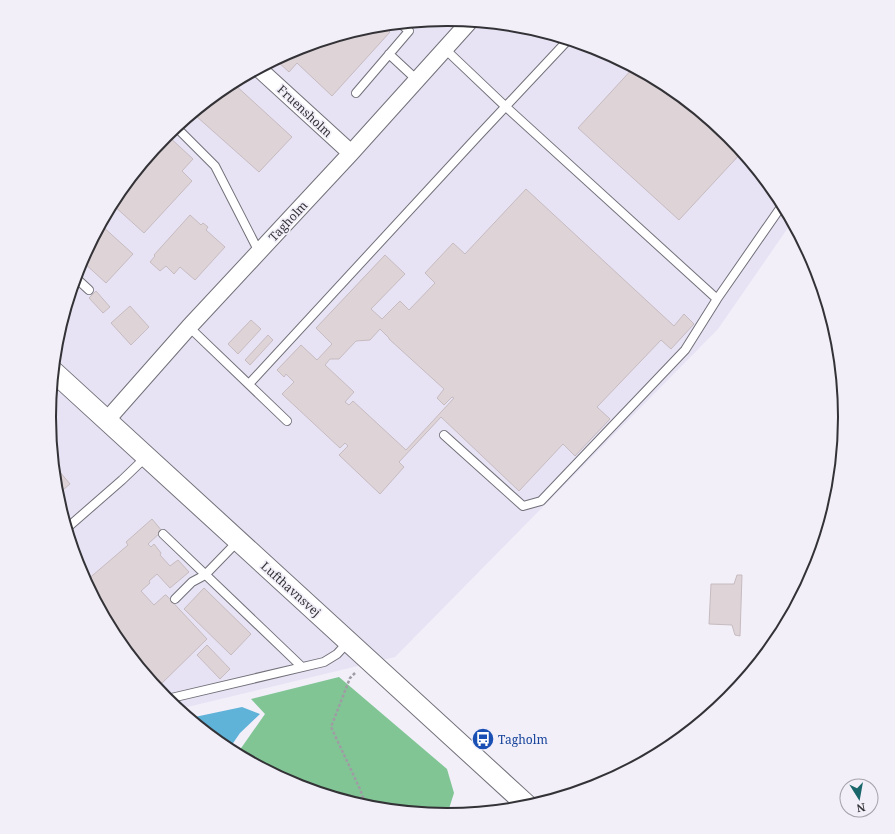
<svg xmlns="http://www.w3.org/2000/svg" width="895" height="834" font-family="'Noto Serif',serif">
  <rect width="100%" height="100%" fill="#f2eff9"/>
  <!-- built -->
  <path fill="#e7e3f4" d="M448 19 525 27 600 49 669 86 729 136 779 196 792 222 718 329 395 657 179 709 166 698 116 638 80 569 57 494 50 417 57 339 80 264 117 196 166 135 227 86 295 49 370 27Z"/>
  <!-- forest -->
  <path fill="#81c595" d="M339 677 447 769 454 793 447 815 370 807 295 785 237 754 265 714 251 699Z"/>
  <!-- water -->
  <path fill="#5fb2d8" d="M242 707 260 714 240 733 229 749 190 718Z"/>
  <!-- building -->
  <path fill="#ded3d7" stroke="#c6bbbf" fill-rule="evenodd" d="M383 25 390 32 332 96 297 63 289 72 276 60 295 49 370 27Z
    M634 67 669 86 729 136 742 152 679 220 578 128Z
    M233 83 292 137 259 172 196 116 214 97 227 86Z
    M167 135 193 159 182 171 192 181 144 233 112 204 117 196Z
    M526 189 674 326 684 314 694 324 671 349 661 340 597 407 610 419 575 456 563 444 519 491 441 417 399 462 404 467 380 494 339 455 348 446 345 443 340 448 282 394 294 382 286 374 284 377 277 370 301 345 317 360 332 344 316 328 385 255 405 274 371 309 382 319 400 301 409 310 435 283 425 273 453 243 465 254ZM380 329 389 338V339L444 389 437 398 444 405 452 397 454 398 406 450 353 401 349 405 345 402 354 392 325 365 330 359H339L356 341 370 340Z
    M190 215 201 225 203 223 208 227 206 230 225 247 195 280 180 267 174 274 166 266 160 271 150 262 155 256 154 255Z
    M101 225 133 254 106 283 82 261Z
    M96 291 110 307 103 313 89 298Z
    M130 306 149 327 131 345 111 323Z
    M251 320 261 329 238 354 228 344Z
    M268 335 273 340 250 365 245 360Z
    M54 465 70 484 57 495V494Z
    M152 519 162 531 148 544 151 547 154 544 161 553 160 555 170 566 178 560 189 572 170 588 157 574 149 581 150 583 141 591 154 605 165 595H166L207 639 157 688 116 638 86 581 128 545 126 542Z
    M737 575H742L740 636 735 635 732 625 709 624 711 584H734Z
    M204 588 251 634 231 655 184 609Z
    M207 645 230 669 220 679 197 655Z"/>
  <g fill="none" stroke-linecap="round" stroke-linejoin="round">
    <!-- service casing -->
    <g stroke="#727079" stroke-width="10">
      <path id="service" d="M445 49 505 106 717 299
        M389 54 417 80
        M356 93 409 31 401 24
        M176 127 215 166 259 252
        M76 278 89 290
        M189 327 287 421
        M249 384 478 136 568 40
        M444 435 523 506 541 501 685 350 717 299 783 204
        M67 528 122 480 146 457
        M163 534 302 667
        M175 599 192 582 205 575 238 541
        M167 699 324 662 337 654 348 642"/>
    </g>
    <!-- minor casing -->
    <g stroke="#727079" stroke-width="18">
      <path id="minor" d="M259 69 351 153
        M106 421 189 327 351 153 470 21"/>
    </g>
    <!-- tertiary casing -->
    <g stroke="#727079" stroke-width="22">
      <path id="tertiary" d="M54 372 528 806"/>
    </g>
    <!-- path -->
    <path stroke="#9f9da4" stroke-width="2.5" stroke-dasharray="3 2" stroke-linecap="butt" d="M355 673 350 678 331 727 360 789 366 806"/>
    <!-- service -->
    <use href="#service" stroke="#fff" stroke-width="8"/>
    <!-- minor -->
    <use href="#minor" stroke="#fff" stroke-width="16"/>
    <!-- tertiary -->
    <use href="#tertiary" stroke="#fff" stroke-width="20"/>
  </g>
  <!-- icons -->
  <defs>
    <g id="bus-disc" transform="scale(1.15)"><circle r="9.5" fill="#1a4fb4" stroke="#f2eff9"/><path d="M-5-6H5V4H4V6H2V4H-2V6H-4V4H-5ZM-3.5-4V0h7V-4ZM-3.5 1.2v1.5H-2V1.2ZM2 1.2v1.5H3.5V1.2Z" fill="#fff"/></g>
  </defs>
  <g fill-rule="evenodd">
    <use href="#bus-disc" x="483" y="739"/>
  </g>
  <g text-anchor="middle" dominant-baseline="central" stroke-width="3.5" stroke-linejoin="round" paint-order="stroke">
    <!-- street labels -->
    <g font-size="12" fill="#333236" stroke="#f2eff9">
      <text transform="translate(305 111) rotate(43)">Fruensholm</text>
      <text transform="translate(288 221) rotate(-47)">Tagholm</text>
      <text transform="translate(291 589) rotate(42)">Lufthavnsvej</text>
    </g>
    <!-- transit labels -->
    <g font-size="12" fill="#164399" stroke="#f2eff9" text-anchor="start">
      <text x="498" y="739">Tagholm</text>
    </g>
  </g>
  <!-- crop -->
  <path d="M0 0H895V834H0ZM56 417a391 391 0 1 1 782 0a391 391 0 1 1-782 0Z" fill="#f2eff9" fill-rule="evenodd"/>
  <path fill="none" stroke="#333236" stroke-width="2" d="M56 417a391 391 0 1 1 782 0a391 391 0 1 1-782 0Z"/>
  <!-- north arrow -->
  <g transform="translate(859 798) rotate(169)"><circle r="19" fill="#f2eff9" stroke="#a6a3ab"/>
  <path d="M0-3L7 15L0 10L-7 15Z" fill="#19676a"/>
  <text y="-6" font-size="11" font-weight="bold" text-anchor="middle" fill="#333236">N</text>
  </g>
</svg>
